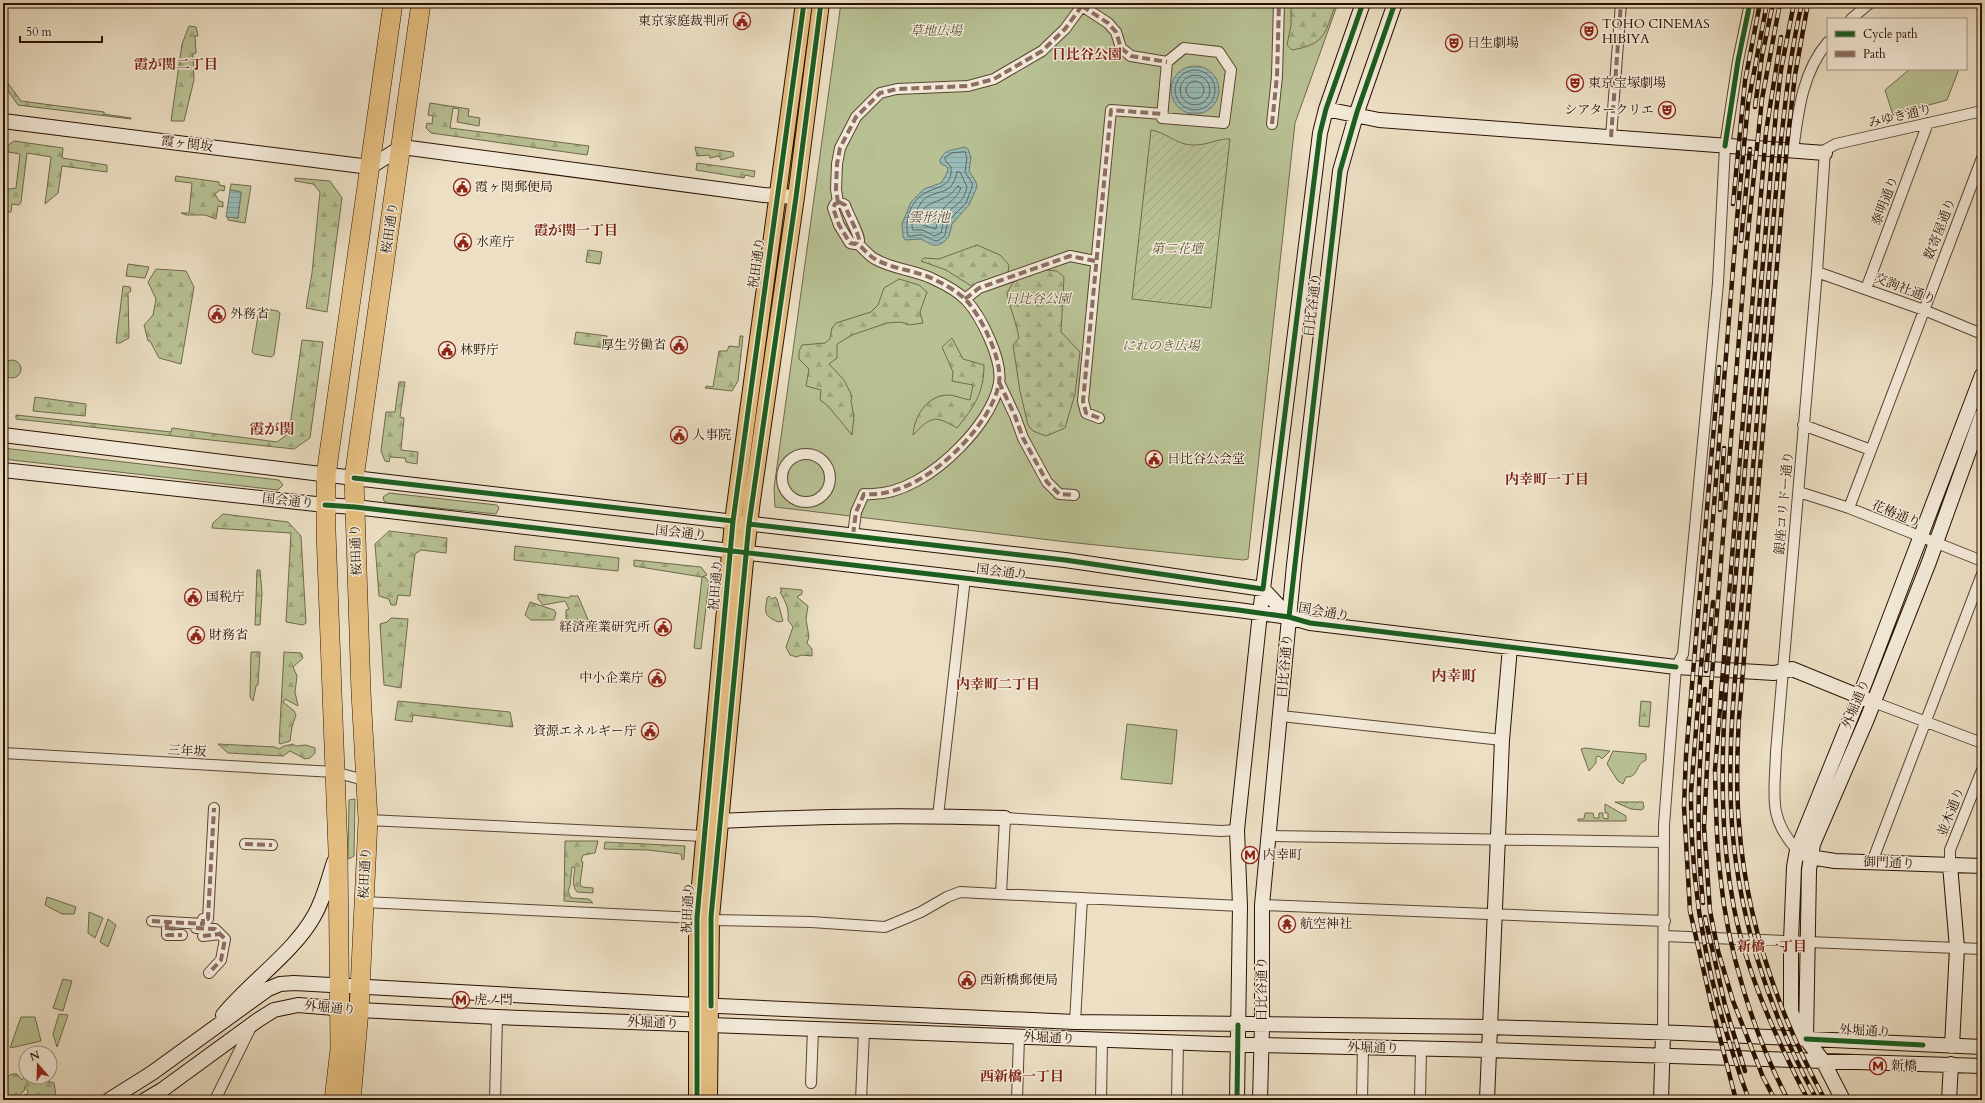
<svg xmlns="http://www.w3.org/2000/svg" width="1985" height="1103" font-family="Cardo,'Noto Serif JP',serif">
  <defs>
    <pattern id="forest-firs" width="22" height="20" patternUnits="userSpaceOnUse"><rect width="22" height="20" fill="#b8c194"/><path d="M5 1l3.5 6h-7zM16 11l3.5 6h-7z" fill="#9ea57e"/></pattern>
    <pattern id="garden-furrows" width="10" height="10" patternUnits="userSpaceOnUse"><rect width="10" height="10" fill="#b8c194"/><path d="M-1 1l2-2M0 10L10 0M9 11l2-2" fill="none" stroke="#9ea57e"/></pattern>
    <pattern id="water-rules" width="6" height="5" patternUnits="userSpaceOnUse"><rect width="6" height="5" fill="#99bcb9"/><path d="M0 2.5h6" fill="none" stroke="#84a19d"/></pattern>
  </defs>
  <rect width="100%" height="100%" fill="#ecdfc4"/>
  <filter id="stains"><feTurbulence type="fractalNoise" baseFrequency=".005" numOctaves="4"/><feColorMatrix values="0 0 0 0 .2 0 0 0 0 .09 0 0 0 0 .02 0 0 0 .5 -.17"/></filter>
  <radialGradient id="worn" r=".72"><stop offset=".6" stop-color="#630" stop-opacity="0"/><stop offset="1" stop-color="#630" stop-opacity=".3"/></radialGradient>
  <!-- green -->
  <path fill="#b8c194" stroke="#70694b" d="M841 3H1338L1295 123 1248 559 1243 560 1067 542 775 507 774 488Z
    M1910 69H1959L1947 100 1893 115 1885 90Z
    M231 184 251 186 245 223 228 220V217L238 218 241 192 230 190Z
    M261 308 278 311 280 313 274 355 271 357 254 354 252 352 259 310Z
    M3 369a9 9 0 1 1 18 0a9 9 0 1 1-18 0Z
    M3 448 279 480 283 485 278 490 3 459Z
    M389 493 497 505 499 508 496 514 388 503 384 501 383 497Z
    M702 577H705L709 582 701 649 694 648Z
    M1127 724 1177 730 1172 784 1121 779Z
    M1585 748 1610 751 1602 759 1599 756 1596 757V763L1589 771 1581 749Z
    M1613 751 1646 754V760C1635 764 1639 778 1626 777L1623 784 1618 781 1607 764Z
    M355 799 354 856 349 859 348 857 349 800Z
    M1605 804 1626 816V821H1578V819H1584L1585 813H1593L1594 818H1599V813H1603V818L1608 819V813H1605Z
    M47 897 76 907 74 914H62L45 905Z
    M89 912 103 918 95 938 88 933Z
    M108 919 116 925 108 947 100 942Z
    M63 979 72 981 63 1011 53 1008Z
    M59 1014 68 1015 57 1047 53 1034Z
    M21 1017H35L41 1041 10 1048Z"/>
  <!-- forest -->
  <path fill="url(#forest-firs)" stroke="#70694b" d="M1291 3H1336C1325 32 1327 44 1292 50L1287 45 1291 25Z
    M189 26 196 27 198 36H195L196 53 193 54 194 80 184 121H171L182 44Z
    M7 82 21 101 104 112V114L131 118V119L18 105 6 88Z
    M430 103 469 109 468 116 480 118 479 126 457 122 459 109 453 108 450 128 589 146 587 155 431 133 426 128 427 123 432 124 433 116 428 115Z
    M14 141 63 148 62 158 107 165V172L62 166 58 193 45 204 51 157 27 153 21 202 19 205 12 204 11 212H7L3 236V190L16 188 20 154 3 151V149Z
    M695 147 733 152 734 156 721 160 719 156 710 158 709 155 697 156Z
    M697 163 755 171 754 177 745 175 744 178 696 170Z
    M176 176 219 182V185L225 186 224 191 220 190 215 194 219 201 223 202V207L218 206 216 219 205 215H186L181 213H189L192 183 175 181Z
    M295 178 330 181 342 198 327 312 306 308 312 273 320 192 313 184 295 181Z
    M977 245 1000 255 1009 265 1008 273 973 287 946 270 921 261 924 258 939 259Z
    M588 250 602 252 600 264 586 262Z
    M128 264 149 267 145 278 126 276Z
    M156 269 186 271 194 287 181 364 159 358 150 341H148L144 325 153 315 156 299 148 282Z
    M1046 270 1057 271 1064 277 1061 332 1080 352 1075 394 1065 428 1046 436 1033 431 1028 425 1020 391 1013 345 1019 338C1016 321 1010 309 1007 293L1015 279Z
    M899 279 919 285 927 292 920 312 923 323 909 325 901 322 887 323 852 335 837 344V358L829 364 844 380 852 396 851 401 854 416 852 435 828 406 820 400 821 390 806 386 809 369 799 359V351L802 345 825 343 830 339 832 328 836 323 871 312 878 305 884 288Z
    M123 286 130 287 131 291 128 293 129 338 120 343H116Z
    M576 332 607 336 606 348 574 344Z
    M740 336H743L738 381 732 391 705 388 706 386 713 387 719 351H727L729 346 739 347Z
    M952 338 963 359 984 365C984 393 974 407 957 428 935 415 931 416 913 435 914 417 927 395 948 395 955 395 963 399 970 400L973 385 952 381 953 372 942 347Z
    M302 340 323 342 310 438 294 449 16 419V415L171 432 172 428 277 442 289 433Z
    M399 382H405L400 417 404 418 401 450 418 452 417 464 406 462 405 458 390 457 389 462 385 461 381 451 386 412H395Z
    M35 397 86 404 85 416 33 411Z
    M223 514 288 522 301 536 306 623 303 625 286 622 291 533 212 528 213 523Z
    M389 531 447 538 446 553 421 550 415 554 410 596 398 595 396 605H391L389 599 379 596 375 544Z
    M515 546 619 558 618 571 514 560Z
    M634 560 701 567 707 575 702 577 634 566Z
    M257 570H260L262 593 260 625H255Z
    M780 588 802 590V594L797 597 808 606 806 619 809 637 807 643 812 649V656L801 655 797 657 790 655 786 647 793 627 788 620C789 607 786 603 780 592L782 591Z
    M538 594 569 598 570 596H578L589 622 566 619V610L569 609 565 601 543 605 538 599Z
    M769 596 772 599 775 597 777 599 783 621 778 622C763 615 765 613 767 598Z
    M530 602 554 610 556 613 554 620H531L525 615Z
    M391 618 408 619 401 688 384 685 380 624 387 622Z
    M251 652H260L258 685 256 686 253 701 250 697Z
    M284 652 301 653 303 658 293 667 297 676 295 692 298 706 285 699 283 702 294 711 296 715 292 727 290 741 280 744 279 743Z
    M398 701 510 712 513 727 413 715 412 722 395 720Z
    M1641 701 1651 702 1649 727 1639 726Z
    M218 744 275 747 279 749 284 746 293 744 296 746 306 745 315 748V753L310 758 305 759 290 751 283 756 228 753Z
    M565 841H598L595 853 583 855 581 861 583 862 580 884 582 887 593 888V893L577 892C571 885 574 876 575 868L572 867 570 886 568 891 571 898 589 899 593 903 564 901Z
    M605 842 685 846 684 859 682 860 681 854 648 850 604 849Z
    M12 1074H17L22 1080 26 1074V1077H48L47 1081 54 1083 56 1096 54 1100H20L24 1095 28 1094V1091L25 1087 24 1091 19 1095V1100H6L5 1098 10 1096 5 1092C3 1083 4 1077 12 1074Z"/>
  <!-- garden -->
  <path fill="url(#garden-furrows)" stroke="#70694b" d="M1151 130C1165 132 1176 144 1191 145 1207 146 1218 138 1230 139L1211 308 1132 299Z
    M1615 802H1643L1644 808 1642 810 1631 809Z"/>
  <!-- water -->
  <path fill="url(#water-rules)" stroke="#6c7870" d="M1171 90a24 24 0 1 1 48 0a24 24 0 1 1-48 0Z
    M964 147 968 149 971 158 969 171 976 182 977 187 969 205 952 224 949 236 944 242 938 245H932L921 239 905 240 903 237 902 224 911 202 924 189 941 183 947 173 948 169 946 166 941 164 940 161C944 148 953 151 964 147Z
    M230 190 241 192 238 218 226 217Z"/>
  <g fill="none" stroke-linecap="round" stroke-linejoin="round">
    <!-- shore -->
    <path stroke="#61665e" stroke-width="1" d="M1175 90a20 20 0 1 1 40 0a20 20 0 1 1-40 0Z
      M1180 90a15 15 0 1 1 30 0a15 15 0 1 1-30 0Z
      M1186 90a9 9 0 1 1 18 0a9 9 0 1 1-18 0Z
      M965 152 967 158 965 172 972 183V187L966 203 948 221 945 235C936 246 932 238 922 235 917 234 913 237 908 236 904 221 911 200 925 193 938 186 953 187 951 167L945 160V157L952 153Z
      M957 172H960L967 187C963 205 955 203 947 214 943 220 943 226 941 233L934 236 923 230H913C911 224 912 221 914 215 918 208 921 201 927 197 942 189 952 195 957 172Z
      M958 186 961 188C955 201 950 200 942 210 938 216 937 222 936 229L919 224C918 202 937 204 949 195 953 193 955 189 958 186Z"/>
    <!-- street casing -->
    <g stroke="#5a4432" stroke-width="12">
      <path id="street" d="M1082 6 1108 23 1116 32 1121 48 1131 56 1167 62
        M1851 19 1870 3
        M1184 48 1219 52 1231 70 1224 123 1162 118 1167 62Z
        M1272 124 1277 76 1279 3
        M1611 137 1621 3
        M1793 151C1798 113 1802 72 1828 42
        M839 202 845 205C847 213 860 235 859 241L855 244 850 243 839 225 833 208 835 204Z
        M838 203 836 189 837 164 840 148 856 117 880 93 897 89 968 86 994 79 1042 51 1065 29 1084 3
        M1817 272 1924 310 1982 334
        M1866 289 1928 123
        M965 299 979 288 1070 256 1095 261
        M999 382 1015 416 1023 438 1047 482 1059 494 1074 495
        M1099 418 1086 413 1083 401 1111 110 1163 114
        M1803 425 1871 450
        M782 478a24 24 0 1 1 48 0a24 24 0 1 1-48 0Z
        M1799 492 1849 508 1982 561
        M1849 508 1982 158
        M853 535 856 512 864 494C900 497 936 472 960 447 976 431 995 406 999 383 1003 360 981 316 966 300 958 292 946 285 935 280 917 270 894 270 875 259 869 256 863 248 857 243
        M1868 700 1982 743
        M1281 716 1502 740
        M3 753 334 772 368 781
        M938 816 965 578
        M368 820 704 836 707 833
        M1269 836 1664 842
        M245 844 272 845
        M1797 850C1767 817 1775 794 1776 752L1817 272 1825 150 1836 144 1982 111
        M1872 862 1982 574
        M1950 865V850L1982 770
        M1001 894 1005 818 1221 831 1237 830
        M364 902 697 918
        M1262 905 1665 921
        M712 920 811 922 885 927 921 912 947 897 960 892 1240 906
        M152 921 203 924V919H208L214 808
        M167 922V935H182
        M196 928 215 929 225 939 221 960 209 973
        M203 936 220 934
        M1664 936 1982 949
        M1075 1022 1082 898
        M1663 1033 1664 825 1676 667 1683 654 1718 283 1725 146 1738 61 1750 3
        M811 1083 813 1029
        M215 1100 252 1025
        M495 1100 497 1017
        M861 1100 864 1031
        M1017 1100 1019 1036
        M1101 1100 1102 1040
        M1177 1100 1178 1042
        M1362 1100 1363 1047
        M1420 1100 1421 1049"/>
    </g>
    <!-- secondary casing -->
    <g stroke="#291102" stroke-width="16">
      <path id="secondary" d="M1326 109 1379 120 1825 153
        M3 121 370 167 402 147 764 195 796 197
        M3 435 354 478 1065 560 1263 589 1289 617
        M3 470 325 505 355 507 1238 610 1289 617 1310 623 1676 667 1774 673 1792 669 1868 700
        M713 827 719 821C815 816 909 815 1005 818
        M1802 853 1816 858 1835 861 1982 866
        M1950 865 1957 948 1952 1046
        M223 1015C250 982 294 952 314 916 324 899 328 880 334 862
        M1806 1039 1809 870 1813 844 1867 719 1929 562 1982 415
        M109 1100 152 1073 268 989 280 984 294 983 696 1005 1075 1022 1490 1027 1681 1033 1982 1047
        M145 1100 162 1090 258 1020 274 1010 298 1005 359 1010 497 1017 1217 1044 1489 1050 1982 1066
        M1237 1100 1240 906 1237 830 1260 613 1320 133 1326 109 1363 3
        M1260 1100 1262 1025V905L1294 565 1340 171 1357 112 1395 3
        M1487 1100 1502 740 1510 647
        M1661 1100 1663 1033
        M1843 1100 1823 1061 1799 1030 1791 1012V941L1794 867 1797 850 1866 680 1982 375
        M1949 1100 1951 1064"/>
    </g>
    <!-- primary casing -->
    <g stroke="#291102" stroke-width="18">
      <path id="primary" d="M697 1100V918L733 521 804 3
        M709 1100 711 917 746 551 752 500 796 197 821 3"/>
    </g>
    <!-- highway casing -->
    <g stroke="#291102" stroke-width="20">
      <path id="highway" d="M334 1100 340 1049 338 851 326 532V475L393 3
        M351 1100 359 1010 368 820 361 692 354 478 421 3"/>
    </g>
    <!-- street -->
    <use href="#street" stroke="#f3ead9" stroke-width="10"/>
    <!-- secondary -->
    <use href="#secondary" stroke="#f3ead9" stroke-width="14"/>
    <!-- primary -->
    <use href="#primary" stroke="#e6c082" stroke-width="16"/>
    <!-- highway -->
    <use href="#highway" stroke="#e6c082" stroke-width="19"/>
    <!-- rail casing -->
    <g stroke="#291102" stroke-width="4.5">
      <path id="rail" d="M1794 3 1781 70 1776 112 1726 688C1721 762 1720 835 1734 908 1747 975 1777 1040 1808 1100
        M1802 3C1791 49 1786 95 1781 141 1773 214 1768 287 1762 359 1755 439 1748 519 1742 600 1736 668 1728 738 1731 807 1735 909 1768 1011 1817 1100
        M1808 3 1795 75 1787 145 1739 718C1737 754 1736 789 1739 824 1746 922 1779 1015 1825 1100
        M1781 37 1766 132 1715 770C1716 804 1716 839 1720 873 1727 949 1753 1033 1788 1100
        M1755 107 1762 56 1773 3
        M1733 204 1745 81 1760 3
        M1741 241 1750 149
        M1719 367 1686 756 1684 806 1690 911 1712 1007 1736 1100
        M1720 510 1724 448
        M1706 671 1713 602
        M1703 903C1695 829 1699 763 1705 689
        M1705 917 1725 1005 1745 1071
        M1749 1100C1711 997 1690 901 1691 792L1737 219 1748 104 1767 3
        M1775 1100 1763 1077 1733 1001 1718 951 1710 911 1704 827 1711 687 1746 251 1762 99 1780 3"/>
    </g>
    <!-- rail -->
    <use href="#rail" stroke="#f3ead9" stroke-width="3" stroke-dasharray="9" stroke-linecap="butt"/>
    <!-- quiet -->
    <path stroke="#8d6e63" stroke-width="4" stroke-dasharray="8 4" stroke-linecap="butt" d="M1082 6 1108 23 1116 32 1121 48 1131 56 1167 62
      M1272 124 1277 76 1279 3
      M1611 137 1621 3
      M839 202 845 205C847 213 860 235 859 241L855 244 850 243 839 225 833 208 835 204Z
      M838 203 836 189 837 164 840 148 856 117 880 93 897 89 968 86 994 79 1042 51 1065 29 1084 3
      M965 299 979 288 1070 256 1095 261
      M999 382 1015 416 1023 438 1047 482 1059 494 1074 495
      M1099 418 1086 413 1083 401 1111 110 1163 114
      M853 535 856 512 864 494C900 497 936 472 960 447 976 431 995 406 999 383 1003 360 981 316 966 300 958 292 946 285 935 280 917 270 894 270 875 259 869 256 863 248 857 243
      M245 844 272 845
      M152 921 203 924V919H208L214 808
      M167 922V935H182
      M167 928 178 929
      M196 928 215 929 225 939 221 960 209 973
      M203 936 220 934"/>
    <!-- cycleway casing -->
    <g stroke="#f3ead9" stroke-width="8">
      <path id="cycleway" d="M1725 146 1738 61 1750 3
        M354 478 733 521
        M325 505 355 507 1238 610 1289 617 1310 623 1676 667
        M749 524 1065 560 1263 589 1320 133 1326 109 1363 3
        M1289 617 1340 171 1357 112 1395 3
        M711 1006V917L749 524 796 197 821 3
        M1806 1039 1923 1045
        M697 1100V918L733 521 804 3
        M1237 1100 1238 1025"/>
    </g>
    <!-- cycleway -->
    <use href="#cycleway" stroke="#1b5e20" stroke-width="5"/>
  </g>
  <!-- icons -->
  <defs>
    <g id="civic-ring" transform="scale(0.9)"><circle r="9.5" fill="#f3ead9" stroke="#8f2418" stroke-width="1.5"/><path d="M-.6-6.5H3V-4.5H.6V-3L4-1V1h2V6H-6V1h2V-1L-.6-3ZM-1.2 2.5V6h2.4V2.5Z" fill="#8f2418"/></g>
    <g id="theatre-ring" transform="scale(0.9)"><circle r="9.5" fill="#f3ead9" stroke="#8f2418" stroke-width="1.5"/><path d="M-5-5.5Q0-4 5-5.5V0Q5 5 0 6Q-5 5-5 0ZM-3.3-2.5H-1v1.5H-3.3ZM1-2.5H3.3v1.5H1ZM-2.8 1Q0 5.5 2.8 1Z" fill="#8f2418"/></g>
    <g id="metro-ring" transform="scale(0.9)"><circle r="9.5" fill="#f3ead9" stroke="#8f2418" stroke-width="1.5"/><path d="M-5.5 5V-5H-3L0 0L3-5H5.5V5H3V-.5L0 4L-3-.5V5Z" fill="#8f2418"/></g>
    <g id="temple-ring" transform="scale(0.9)"><circle r="9.5" fill="#f3ead9" stroke="#8f2418" stroke-width="1.5"/><path d="M0-6L5-2H3V0L6.5 2.5H4V6H1.5V3h-3V6H-4V2.5H-6.5L-3 0V-2H-5Z" fill="#8f2418"/></g>
  </defs>
  <g fill-rule="evenodd">
    <use href="#civic-ring" x="742" y="21"/>
    <use href="#theatre-ring" x="1589" y="31"/>
    <use href="#theatre-ring" x="1454" y="43"/>
    <use href="#theatre-ring" x="1575" y="83"/>
    <use href="#theatre-ring" x="1667" y="110"/>
    <use href="#civic-ring" x="462" y="187"/>
    <use href="#civic-ring" x="463" y="242"/>
    <use href="#civic-ring" x="217" y="314"/>
    <use href="#civic-ring" x="679" y="345"/>
    <use href="#civic-ring" x="447" y="350"/>
    <use href="#civic-ring" x="679" y="435"/>
    <use href="#civic-ring" x="1154" y="459"/>
    <use href="#civic-ring" x="193" y="597"/>
    <use href="#civic-ring" x="663" y="627"/>
    <use href="#civic-ring" x="196" y="635"/>
    <use href="#civic-ring" x="657" y="678"/>
    <use href="#civic-ring" x="650" y="731"/>
    <use href="#metro-ring" x="1250" y="855"/>
    <use href="#temple-ring" x="1287" y="924"/>
    <use href="#civic-ring" x="967" y="980"/>
    <use href="#metro-ring" x="461" y="1000"/>
    <use href="#metro-ring" x="1878" y="1066"/>
  </g>
  <g text-anchor="middle" dominant-baseline="central" stroke-width="3" stroke-linejoin="round" paint-order="stroke">
    <!-- poi labels -->
    <g font-size="13" fill="#291102" stroke="#f3ead9" text-anchor="start">
      <text x="729" y="21" text-anchor="end">東京家庭裁判所</text>
      <text x="1602" y="24">TOHO CINEMAS<tspan x="1602" dy="15">HIBIYA</tspan></text>
      <text x="1467" y="43">日生劇場</text>
      <text x="1588" y="83">東京宝塚劇場</text>
      <text x="1654" y="110" text-anchor="end">シアタークリエ</text>
      <text x="475" y="187">霞ヶ関郵便局</text>
      <text x="476" y="242">水産庁</text>
      <text x="230" y="314">外務省</text>
      <text x="666" y="345" text-anchor="end">厚生労働省</text>
      <text x="460" y="350">林野庁</text>
      <text x="692" y="435">人事院</text>
      <text x="1167" y="459">日比谷公会堂</text>
      <text x="206" y="597">国税庁</text>
      <text x="650" y="627" text-anchor="end">経済産業研究所</text>
      <text x="209" y="635">財務省</text>
      <text x="644" y="678" text-anchor="end">中小企業庁</text>
      <text x="637" y="731" text-anchor="end">資源エネルギー庁</text>
      <text x="1263" y="855">内幸町</text>
      <text x="1300" y="924">航空神社</text>
      <text x="980" y="980">西新橋郵便局</text>
      <text x="474" y="1000">虎ノ門</text>
      <text x="1891" y="1066">新橋</text>
    </g>
    <!-- park labels -->
    <g font-size="13" font-style="italic" fill="#5b4f35" stroke="#f3ead9">
      <text x="936" y="31">草地広場</text>
      <text x="1177" y="249">第二花壇</text>
      <text x="1038" y="299">日比谷公園</text>
      <text x="1161" y="346">にれのき広場</text>
    </g>
    <!-- street labels -->
    <g font-size="13" fill="#291102" stroke="#f3ead9">
      <text transform="translate(1900 116) rotate(-13)">みゆき通り</text>
      <text transform="translate(187 144) rotate(7)">霞ヶ関坂</text>
      <text transform="translate(1885 201) rotate(-69)">泰明通り</text>
      <text transform="translate(390 228) rotate(-82)">桜田通り</text>
      <text transform="translate(1940 229) rotate(-69)">数寄屋通り</text>
      <text transform="translate(757 263) rotate(-82)">祝田通り</text>
      <text transform="translate(1905 289) rotate(21)">交詢社通り</text>
      <text transform="translate(1313 305) rotate(-83)">日比谷通り</text>
      <text transform="translate(288 501) rotate(6)">国会通り</text>
      <text transform="translate(1784 503) rotate(-85)">銀座コリドー通り</text>
      <text transform="translate(1896 514) rotate(22)">花椿通り</text>
      <text transform="translate(681 533) rotate(6)">国会通り</text>
      <text transform="translate(356 550) rotate(-92)">桜田通り</text>
      <text transform="translate(1002 572) rotate(7)">国会通り</text>
      <text transform="translate(716 585) rotate(-85)">祝田通り</text>
      <text transform="translate(1324 612) rotate(10)">国会通り</text>
      <text transform="translate(1285 666) rotate(-85)">日比谷通り</text>
      <text transform="translate(1856 704) rotate(-68)">外堀通り</text>
      <text transform="translate(187 751) rotate(3)">三年坂</text>
      <text transform="translate(1951 812) rotate(-68)">並木通り</text>
      <text transform="translate(1889 863) rotate(2)">御門通り</text>
      <text transform="translate(365 873) rotate(-87)">桜田通り</text>
      <text transform="translate(688 908) rotate(-87)">祝田通り</text>
      <text transform="translate(1262 989) rotate(-90)">日比谷通り</text>
      <text transform="translate(330 1008) rotate(5)">外堀通り</text>
      <text transform="translate(653 1023) rotate(2)">外堀通り</text>
      <text transform="translate(1865 1031) rotate(3)">外堀通り</text>
      <text transform="translate(1049 1038) rotate(2)">外堀通り</text>
      <text transform="translate(1373 1048) rotate(1)">外堀通り</text>
    </g>
    <!-- neighbourhood labels -->
    <g font-size="14" font-weight="bold" fill="#7a1f14" stroke="#f3ead9">
      <text x="1087" y="54">日比谷公園</text>
      <text x="176" y="64">霞が関二丁目</text>
      <text x="576" y="230">霞が関一丁目</text>
      <text x="1547" y="479">内幸町一丁目</text>
      <text x="998" y="684">内幸町二丁目</text>
      <text x="1772" y="946">新橋一丁目</text>
      <text x="1022" y="1076">西新橋一丁目</text>
    </g>
    <!-- water labels -->
    <g font-size="14" font-style="italic" fill="#504d42" stroke="#f3ead9">
      <text x="929" y="217">雲形池</text>
    </g>
    <!-- quarter labels -->
    <g font-size="15" font-weight="bold" fill="#7a1f14" stroke="#f3ead9">
      <text x="272" y="429">霞が関</text>
      <text x="1454" y="676">内幸町</text>
    </g>
  </g>
  <!-- margin -->
  <rect width="1985" height="1103" fill="none" stroke="#ecdfc4" stroke-width="16"/>
  <rect x="4" y="4" width="1977" height="1095" fill="none" stroke="#291102" stroke-width="2"/>
  <rect x="8" y="8" width="1969" height="1087" fill="none" stroke="#291102"/>
  <!-- legend -->
  <rect x="1827" y="18" width="140" height="52" fill="#f3ead9" stroke="#a29383"/>
  <rect x="1835" y="31" width="20" height="6" fill="#1b5e20" stroke="#a29383"/>
  <text x="1863" y="38" font-size="12" fill="#291102">Cycle path</text>
  <rect x="1835" y="51" width="20" height="6" fill="#8d6e63" stroke="#a29383"/>
  <text x="1863" y="58" font-size="12" fill="#291102">Path</text>
  <!-- north arrow -->
  <g transform="translate(38 1065) rotate(340)"><circle r="19" fill="#f3ead9" stroke="#a29383"/>
  <path d="M0-3L7 15L0 10L-7 15Z" fill="#8f2418"/>
  <text y="-6" font-size="11" font-weight="bold" text-anchor="middle" fill="#291102">N</text>
  </g>
  <!-- scale -->
  <path d="M20 36v6h82v-6" fill="none" stroke="#291102" stroke-width="2"/>
  <text x="26" y="36" font-size="12" fill="#291102" stroke="#f3ead9" stroke-width="3" paint-order="stroke">50 m</text>
  <rect width="100%" height="100%" filter="url(#stains)"/>
  <rect width="100%" height="100%" fill="url(#worn)"/>
</svg>
